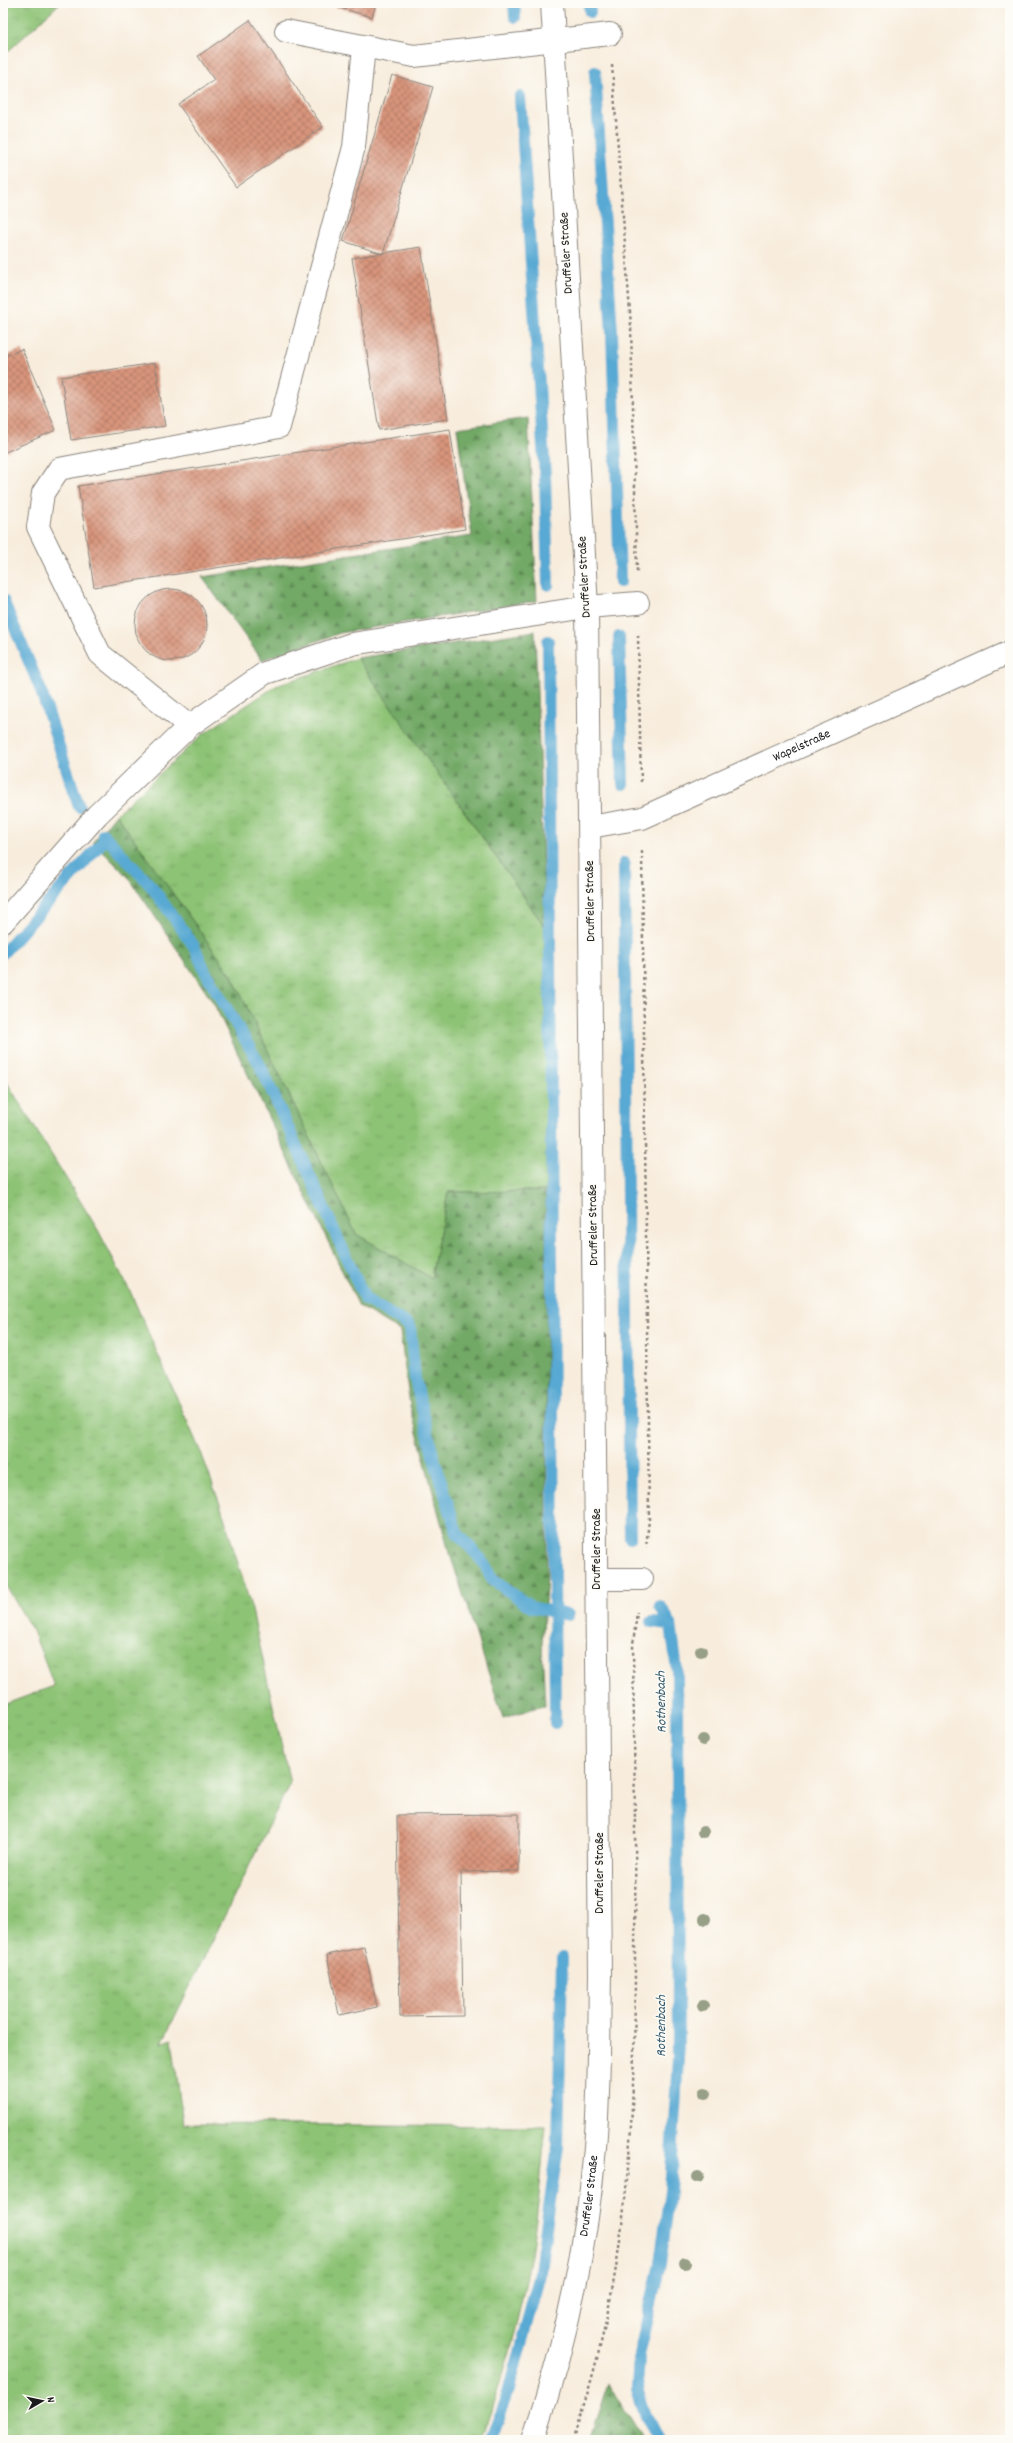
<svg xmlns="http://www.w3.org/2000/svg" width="1013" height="2443" font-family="Dekko,sans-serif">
  <defs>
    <pattern id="grass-tufts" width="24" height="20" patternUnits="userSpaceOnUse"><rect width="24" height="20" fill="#8dc375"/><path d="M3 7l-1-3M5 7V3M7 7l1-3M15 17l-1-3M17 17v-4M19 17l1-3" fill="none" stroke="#79a765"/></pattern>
    <pattern id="forest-firs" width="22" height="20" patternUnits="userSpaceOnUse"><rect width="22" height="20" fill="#72a966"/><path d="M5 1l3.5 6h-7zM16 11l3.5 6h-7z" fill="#5d8953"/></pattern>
    <pattern id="building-cross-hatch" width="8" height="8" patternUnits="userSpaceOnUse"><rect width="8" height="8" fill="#d8947c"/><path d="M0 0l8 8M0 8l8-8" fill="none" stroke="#ae7865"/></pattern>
  </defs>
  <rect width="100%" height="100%" fill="#fdfcf7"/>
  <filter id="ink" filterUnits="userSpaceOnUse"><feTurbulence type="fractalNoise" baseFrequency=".025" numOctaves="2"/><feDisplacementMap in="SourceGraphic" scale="8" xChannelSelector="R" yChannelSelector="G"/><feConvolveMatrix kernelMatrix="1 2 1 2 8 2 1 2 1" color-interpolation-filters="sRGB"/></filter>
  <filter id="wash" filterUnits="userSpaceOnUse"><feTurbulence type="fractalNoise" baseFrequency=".012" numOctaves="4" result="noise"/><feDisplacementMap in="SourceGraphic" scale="16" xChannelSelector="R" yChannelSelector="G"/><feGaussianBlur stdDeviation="0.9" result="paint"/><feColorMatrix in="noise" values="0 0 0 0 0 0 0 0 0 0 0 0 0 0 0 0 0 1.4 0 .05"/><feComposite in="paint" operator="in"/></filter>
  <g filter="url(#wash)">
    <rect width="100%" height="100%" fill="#f8eddd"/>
    <!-- grass -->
    <path fill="url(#grass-tufts)" stroke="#547048" d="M3 3H60L3 56Z
      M357 658 545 927 546 1191 448 1192 431 1278 356 1234 232 976 116 814 203 734 276 686Z
      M3 1076 98 1230 130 1291 202 1455 222 1510 252 1610 290 1783 162 2043 172 2039 183 2124 546 2126C542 2160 540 2194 535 2228 525 2300 505 2372 481 2440H3V1705L54 1686 33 1631 3 1581Z"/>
    <!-- forest -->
    <path fill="url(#forest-firs)" stroke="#476241" d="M528 418 537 601 340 633 262 660 202 577 472 536 457 428Z
      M535 631 545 927 357 658Z
      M116 814 232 976 356 1234 431 1278 448 1192 546 1191 547 1577 542 1643 545 1705 503 1718 447 1545 410 1406 400 1331 359 1306 214 1004 129 878 93 842Z
      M608 2383 643 2440H589Z"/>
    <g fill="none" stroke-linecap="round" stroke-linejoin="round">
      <!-- stream -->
      <path stroke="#59a9d3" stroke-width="12" d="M514 3 515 17
        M589 3 590 12
        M595 72 612 332 620 582
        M520 97 545 476 548 585
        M3 600 40 688 79 807
        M619 637 623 784
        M548 641 555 1723
        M103 834 151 886 194 946 206 973 260 1065 365 1299 410 1326 415 1379 433 1455 457 1533 481 1559 493 1580 531 1607 568 1615
        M624 863 630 1538
        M3 953 106 838
        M660 1606 671 1624
        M652 1622 671 1624 677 1671 678 2058 670 2191 660 2264 639 2356 637 2389 646 2416 658 2440
        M491 2440 507 2396 539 2278 547 2221 558 2147 562 1958"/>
    </g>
    <g id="blocks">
      <!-- building -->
      <path fill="url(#building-cross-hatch)" d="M322 3H376L372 17Z
        M250 20 323 127 236 187 178 104 214 80 198 56Z
        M392 75 433 87 383 254 343 241Z
        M421 247 448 419 379 430 352 258Z
        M22 349 56 430 3 453V357Z
        M155 363 165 426 71 440 61 377Z
        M450 429 465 529 94 587 78 486Z
        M135 625a36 36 0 1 1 72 0a36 36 0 1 1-72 0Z
        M519 1814V1871L461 1872 463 2016 400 2017 397 1815Z
        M364 1947 377 2007 339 2015 327 1955Z"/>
    </g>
  </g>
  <g filter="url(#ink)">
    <use href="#blocks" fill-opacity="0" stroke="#8a847c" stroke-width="1"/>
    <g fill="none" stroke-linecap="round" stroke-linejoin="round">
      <!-- minor casing -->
      <g stroke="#8a847c" stroke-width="24">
        <g id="minor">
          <path d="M286 31 414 56 610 34"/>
          <path d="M189 726 100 654 38 527 43 493 59 469 279 427 354 147 364 47"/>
          <path id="s1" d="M590 827 642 818 1010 652"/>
          <path d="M3 922 97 815 189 726 265 673 352 644 587 607 638 603"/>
          <path d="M597 1579H642"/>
          <path id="s2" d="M533 2440C565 2346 587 2246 595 2147 600 2090 599 2031 600 1974L587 607 552 3"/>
        </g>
      </g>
      <!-- path -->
      <path stroke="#8a847c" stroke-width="2.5" stroke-dasharray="3 3" stroke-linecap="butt" d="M612 65 631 326 637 572
        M638 635 641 784
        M642 851 649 1520 646 1547
        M572 2440C629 2282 635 2121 635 1955 636 1851 634 1748 633 1644L637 1612"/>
      <!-- minor -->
      <use href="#minor" stroke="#fff" stroke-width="22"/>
    </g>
    <!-- trees -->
    <g fill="#989f87">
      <circle cx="701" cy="1651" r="6"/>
      <circle cx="703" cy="1740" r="6"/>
      <circle cx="703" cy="1832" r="6"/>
      <circle cx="705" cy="1919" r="6"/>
      <circle cx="703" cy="2006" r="6"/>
      <circle cx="705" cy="2093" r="6"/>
      <circle cx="698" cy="2177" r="6"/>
      <circle cx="685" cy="2263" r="6"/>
    </g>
  </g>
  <g text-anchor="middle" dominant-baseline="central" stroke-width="3" stroke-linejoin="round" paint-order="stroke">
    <!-- street labels -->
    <g font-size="13" fill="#1c1c1c" stroke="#fdfcf7">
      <text transform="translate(567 253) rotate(-93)">Druffeler Straße</text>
      <text transform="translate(585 577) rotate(-93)">Druffeler Straße</text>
      <text stroke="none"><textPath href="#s1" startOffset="228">Wapelstraße</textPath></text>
      <text transform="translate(591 901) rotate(-91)">Druffeler Straße</text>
      <text transform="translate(594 1225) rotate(-91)">Druffeler Straße</text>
      <text transform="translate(597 1549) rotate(-90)">Druffeler Straße</text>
      <text transform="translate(600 1873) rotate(-90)">Druffeler Straße</text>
      <text stroke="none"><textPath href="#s2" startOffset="251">Druffeler Straße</textPath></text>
    </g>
    <!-- water labels -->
    <g font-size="14" font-style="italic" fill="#375b6e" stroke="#fdfcf7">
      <text transform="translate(662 1702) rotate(-91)">Rothenbach</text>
      <text transform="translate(662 2026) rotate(-90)">Rothenbach</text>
    </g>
  </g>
  <!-- margin -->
  <rect width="1013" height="2443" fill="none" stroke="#fdfcf7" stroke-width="16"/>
  <!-- north arrow -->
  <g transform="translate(42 2401) rotate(81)" stroke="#fdfcf7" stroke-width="3" paint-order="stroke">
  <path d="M0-3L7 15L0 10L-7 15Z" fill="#1c1c1c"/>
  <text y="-6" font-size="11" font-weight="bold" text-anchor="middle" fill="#1c1c1c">N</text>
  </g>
</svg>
